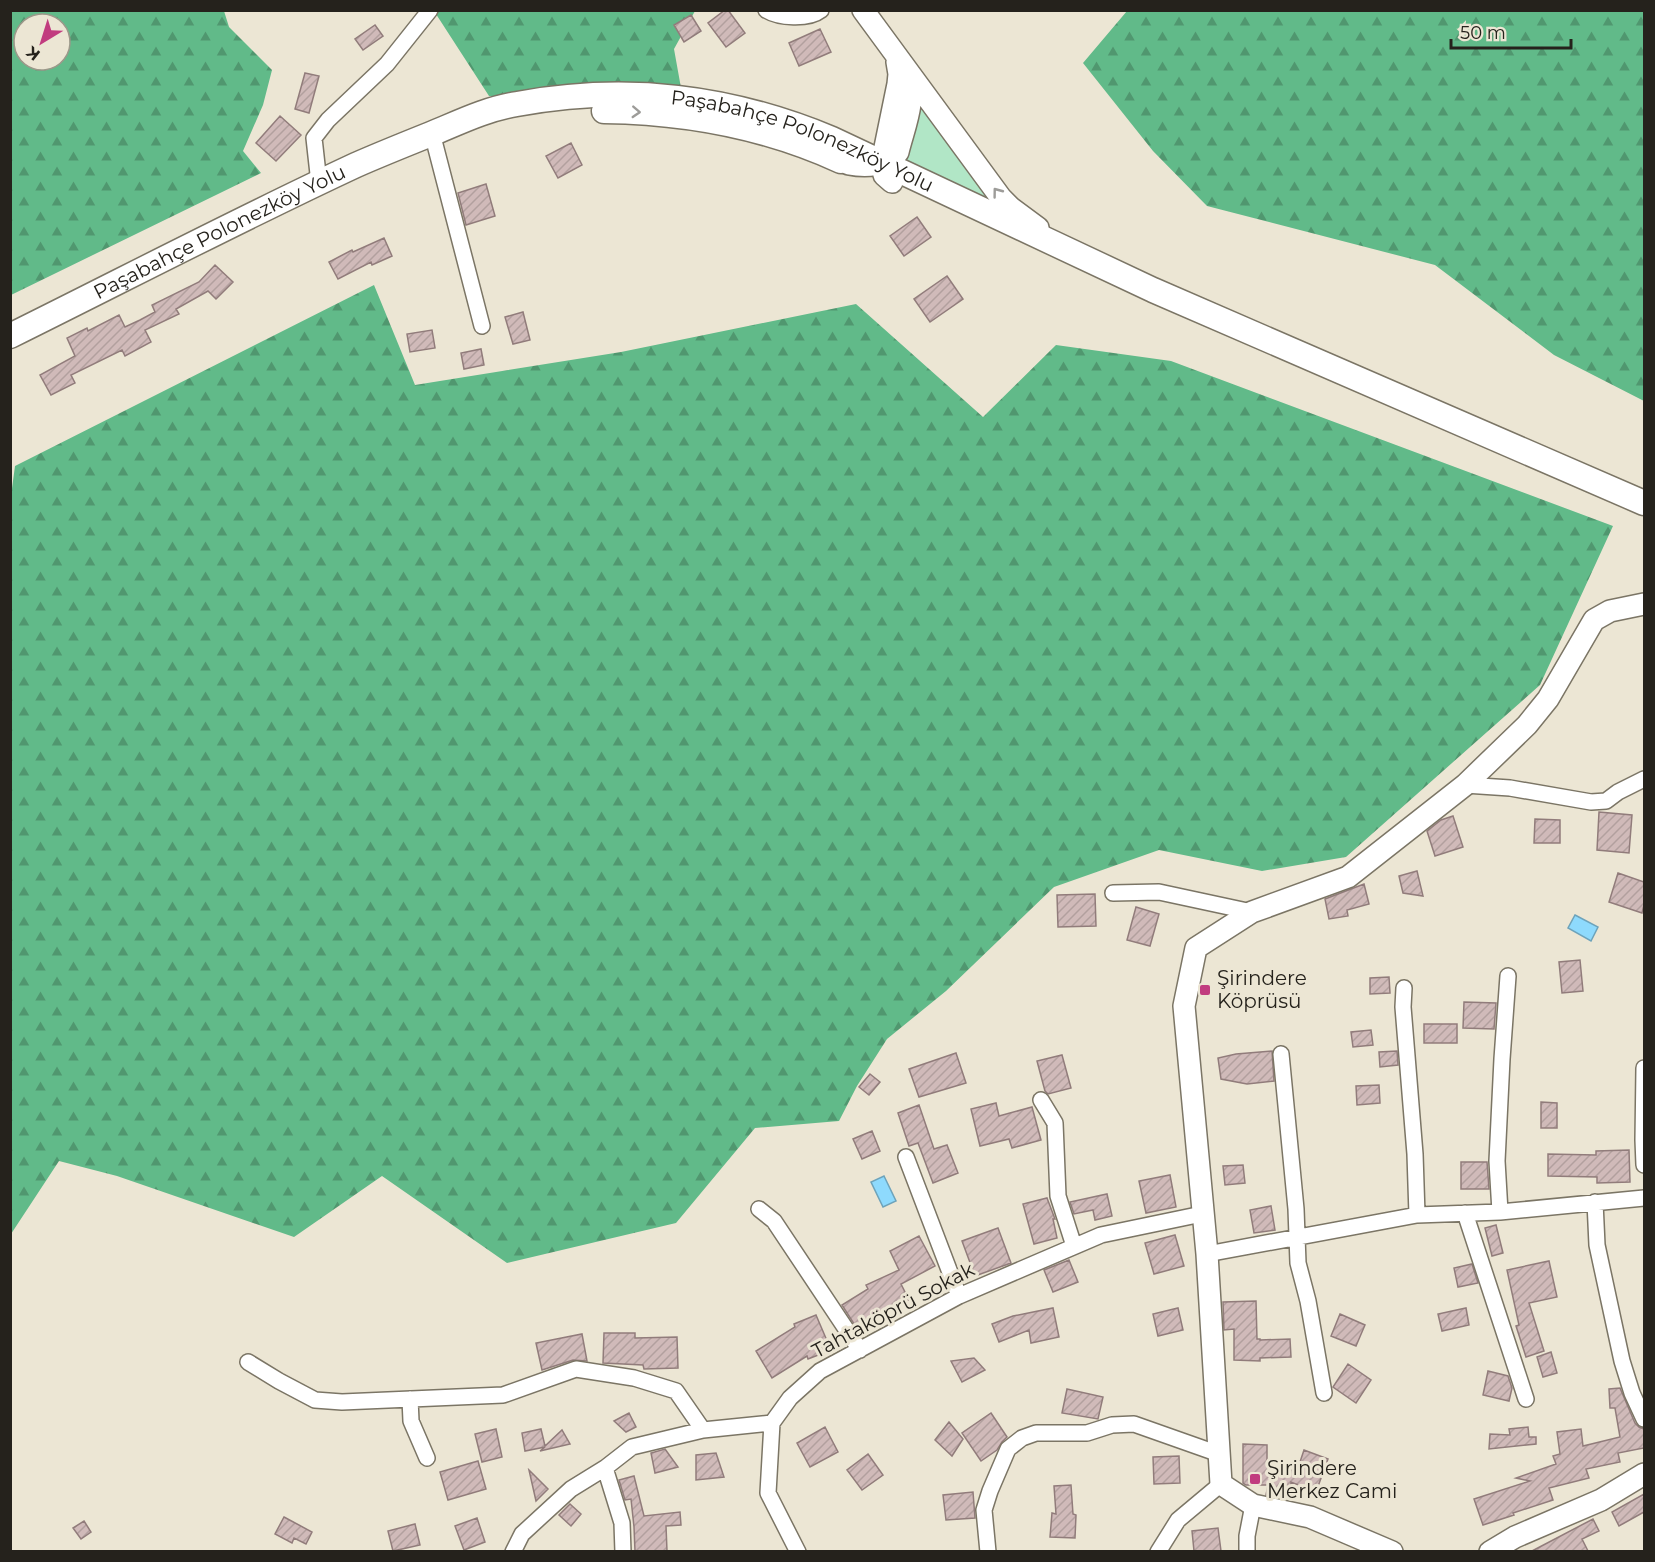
<svg xmlns="http://www.w3.org/2000/svg" width="1655" height="1562" font-family="Montserrat,sans-serif">
  <defs>
    <pattern id="forest-firs" width="22" height="20" patternUnits="userSpaceOnUse" patternTransform="scale(1.5)"><rect width="22" height="20" fill="#61ba89"/><path d="M5 1l3.5 6h-7zM16 11l3.5 6h-7z" fill="#50976f"/></pattern>
    <pattern id="building-hatch" width="6" height="6" patternUnits="userSpaceOnUse" patternTransform="scale(1.5)"><rect width="6" height="6" fill="#d0bab9"/><path d="M-1 1l2-2M0 6l6-6M5 7l2-2" fill="none" stroke="#b2a09e"/></pattern>
  </defs>
  <rect width="100%" height="100%" fill="#ece6d4"/>
  <!-- green -->
  <path fill="#b1e6c6" d="M917 89 992 202 907 163 904 159Z"/>
  <!-- forest -->
  <path fill="url(#forest-firs)" fill-rule="evenodd" d="M11 10 224 11 229 27 272 70 263 105 243 151 261 173 11 295ZM24 24H60V60H24Z
    M434 11H695L674 49 683 99 489 96Z
    M1127 11H1644V401L1554 355 1435 265 1207 206 1153 151 1083 63Z
    M374 285 415 385 621 352 856 304 983 417 1056 345 1171 361 1613 526 1540 685 1346 857 1262 871 1159 850 1054 887 946 991 887 1039 857 1086 839 1121 755 1128 676 1223 507 1263 382 1176 294 1237 117 1176 59 1161 11 1234 10 503 15 466Z"/>
  <!-- water -->
  <path fill="#8edafd" stroke="#6ea3ba" stroke-width="1.5" d="M1575 915 1598 927 1591 941 1568 928Z
    M884 1176 896 1201 883 1207 871 1182Z"/>
  <!-- building -->
  <path fill="url(#building-hatch)" stroke="#917c7b" stroke-width="1.5" d="M725 10H728L745 33 726 47 708 23Z
    M691 15 701 31 684 42 674 25Z
    M375 25 383 36 363 50 355 39Z
    M820 29 831 52 799 66 789 43Z
    M305 73 319 76 309 113 295 109Z
    M280 116 301 135 276 161 256 143Z
    M571 143 582 165 558 178 546 156Z
    M486 184 495 216 466 225 458 193Z
    M917 217 931 237 904 256 890 236Z
    M384 238 392 256 372 265 371 262 338 279 329 262 352 250 353 252Z
    M215 265 233 282 216 299 208 291 176 309 179 314 145 330 151 342 125 356 122 350 71 375 75 383 51 395 40 375 75 356 67 338 87 328 88 331 119 315 125 327 140 320 155 312 152 305 199 282Z
    M947 276 963 299 930 322 914 299Z
    M523 312 530 340 513 344 505 317Z
    M432 330 435 348 410 352 407 334Z
    M481 349 484 365 464 369 461 353Z
    M1599 812 1632 815 1629 853 1597 850Z
    M1453 816 1463 847 1435 856 1427 831 1441 820Z
    M1535 819 1560 820V843H1534Z
    M1417 871 1423 896 1403 893 1399 876Z
    M1618 873 1644 882V905L1642 913 1609 902Z
    M1364 884 1369 904 1347 910 1348 916 1329 919 1325 899Z
    M1095 894 1096 926 1058 927 1057 895Z
    M1136 907 1159 914 1150 946 1127 940Z
    M1580 960 1583 991 1562 993 1559 962Z
    M1389 977 1390 993 1370 994V978Z
    M1464 1002 1496 1003 1494 1029 1463 1028Z
    M1424 1024H1457V1043H1424Z
    M1371 1030 1373 1045 1353 1047 1351 1032Z
    M1272 1051 1274 1081 1247 1084 1221 1079 1218 1058 1236 1054Z
    M1397 1051 1398 1065 1380 1067 1379 1052Z
    M956 1053 966 1083 919 1097 909 1069Z
    M1062 1055 1071 1088 1048 1094 1045 1091 1037 1061Z
    M870 1074 880 1082 869 1095 859 1087Z
    M1379 1085 1380 1103 1357 1105 1356 1086Z
    M1541 1102 1557 1103V1128H1541Z
    M996 1103 999 1116 1032 1107 1041 1140 1012 1148 1009 1139 980 1146 971 1109Z
    M919 1105 934 1149 947 1145 958 1173 933 1183 918 1143 909 1146 898 1113Z
    M872 1131 880 1151 862 1159 853 1139Z
    M1629 1150 1630 1182 1597 1183V1177L1548 1176V1154L1596 1155V1151Z
    M1461 1162H1487L1489 1189H1461Z
    M1243 1165 1245 1183 1225 1185 1223 1166Z
    M1170 1175 1176 1207 1146 1213 1139 1181Z
    M1107 1194 1112 1216 1095 1220 1093 1210 1074 1214 1070 1202Z
    M1047 1198 1055 1219H1053L1057 1238 1034 1244 1023 1204Z
    M1271 1206 1275 1230 1254 1233 1250 1210Z
    M1496 1225 1503 1253 1492 1256 1485 1228Z
    M998 1228 1011 1263 975 1276 962 1241Z
    M1175 1235 1184 1266 1154 1274 1145 1243Z
    M919 1236 935 1266 901 1284 909 1300 880 1313 856 1327 842 1305 868 1289 866 1285 899 1270 890 1251Z
    M1069 1260 1078 1282 1053 1292 1044 1270Z
    M1549 1261 1557 1297 1529 1303 1544 1351 1526 1357 1516 1326 1519 1325 1507 1270Z
    M1472 1264 1478 1283 1458 1287 1454 1268Z
    M1256 1301 1257 1339H1260V1340L1290 1339 1291 1357 1260 1358V1361L1234 1360V1329L1224 1330 1223 1302Z
    M1053 1308 1059 1337 1031 1343 1029 1330 999 1342 992 1324 1013 1316Z
    M1178 1308 1183 1330 1158 1336 1153 1314Z
    M1466 1308 1469 1325 1442 1331 1438 1314Z
    M1340 1314 1365 1325 1356 1346 1331 1336Z
    M816 1315 831 1350 808 1359 807 1356 772 1378 756 1351 795 1327 794 1324Z
    M604 1333H635V1338L677 1337 678 1368 644 1369 643 1365 603 1363Z
    M582 1334 587 1361 573 1360 542 1370 536 1343Z
    M1551 1352 1557 1373 1543 1377 1537 1357Z
    M974 1358 985 1370 962 1382 951 1361Z
    M1348 1364 1371 1380 1356 1403 1333 1387Z
    M1488 1371 1508 1376 1512 1388 1509 1401 1483 1395Z
    M1620 1388 1635 1423 1639 1427 1644 1429V1448L1618 1453 1620 1462 1586 1469 1589 1478 1549 1488 1553 1500 1513 1513 1514 1515 1483 1525 1474 1499 1530 1481 1516 1478 1556 1464 1553 1456 1560 1454 1557 1432 1581 1429 1583 1446 1620 1437 1615 1408H1610L1609 1389Z
    M1067 1389 1103 1397 1098 1419 1062 1413Z
    M629 1413 636 1427 626 1432 614 1421Z
    M991 1413 1007 1437 1002 1442 997 1450 981 1461 962 1433Z
    M949 1422 963 1439 952 1456 935 1440Z
    M825 1427 838 1452 810 1467 797 1443Z
    M1528 1427 1529 1437H1536V1444L1489 1449 1490 1434 1510 1435 1509 1429Z
    M496 1429 502 1457 482 1462 475 1434Z
    M541 1429 545 1446 562 1430 570 1444 540 1451 545 1447 525 1451 522 1433Z
    M1243 1444 1267 1445V1467L1297 1471 1304 1450 1328 1459 1316 1492 1291 1482 1290 1498 1266 1495 1268 1485H1246L1243 1483Z
    M665 1449 678 1467 655 1473 651 1453Z
    M716 1453 724 1477 696 1480V1455Z
    M868 1454 883 1475 862 1490 847 1470Z
    M1179 1456 1180 1483 1154 1484 1153 1457Z
    M478 1461 486 1489 448 1500 440 1472Z
    M529 1470 548 1489 536 1501Z
    M634 1476 644 1516 680 1512 681 1525 666 1526 667 1551H635L634 1527 631 1499 625 1500 619 1480Z
    M1071 1485 1073 1514 1076 1515 1075 1538 1050 1537 1052 1513 1056 1514 1054 1486Z
    M973 1492 975 1518 946 1520 943 1495Z
    M1644 1494V1512L1619 1526 1612 1512Z
    M570 1504 581 1514 571 1526 559 1515Z
    M284 1517 312 1532 306 1544 294 1538 292 1543 275 1534Z
    M477 1518 485 1542 464 1550 455 1526Z
    M1593 1519 1599 1531 1582 1539 1588 1551H1532Z
    M84 1521 91 1532 81 1539 73 1528Z
    M415 1524 420 1545 393 1551 388 1531Z
    M1218 1528 1221 1551H1194L1192 1531Z"/>
  <g fill="none" stroke-linecap="round" stroke-linejoin="round">
    <!-- street casing -->
    <g stroke="#7b7565" stroke-width="18">
      <path id="street" d="M766 10C779 18 808 20 821 10
        M432 133 482 326
        M319 183 314 138 328 120 387 64 430 10
        M1465 785 1510 788 1591 802 1606 801 1618 792 1644 779
        M1113 893 1159 892 1252 912
        M1404 988 1403 1007 1415 1154 1417 1215
        M1281 1054 1296 1209 1298 1263 1308 1301 1324 1393
        M1644 1068 1643 1140 1644 1165
        M1041 1100 1055 1123 1058 1196 1074 1246
        M906 1157 959 1296
        M1595 1202 1597 1245 1622 1361 1632 1393 1644 1419
        M759 1209 774 1221 860 1350
        M1500 1212 1497 1161 1502 1059 1508 976
        M1465 1213 1526 1399
        M1207 1254 1417 1215 1500 1212 1644 1198
        M248 1362 279 1381 315 1400 342 1402 503 1395 576 1369 634 1378 676 1391 703 1430
        M410 1399 411 1421 427 1458
        M772 1423 768 1493 798 1552
        M605 1468 622 1523 623 1552
        M513 1552 522 1534 571 1489 605 1468 632 1447 703 1430 772 1423 790 1398 820 1371 959 1296 1101 1235 1202 1214
        M988 1552 984 1510 990 1491 1008 1449 1022 1438 1036 1433H1087L1112 1425 1134 1424 1219 1454
        M1158 1552 1178 1520 1221 1484
        M1247 1552V1536L1253 1505"/>
    </g>
    <!-- secondary casing -->
    <g stroke="#7b7565" stroke-width="24">
      <path id="secondary" d="M863 10 1001 198 1011 208 1038 228
        M849 164C864 167 888 167 898 152 904 127 917 99 907 74
        M892 182 884 175 882 162 898 84 899 74 897 62
        M1392 1552 1310 1517 1253 1505 1221 1484 1207 1254 1184 1006 1196 948 1252 912 1348 877 1465 785 1527 725 1548 699 1594 620 1610 611 1644 604
        M1490 1552 1515 1537 1601 1500 1644 1474"/>
    </g>
    <!-- primary casing -->
    <g stroke="#7b7565" stroke-width="27">
      <g id="primary">
        <path d="M604 111C684 112 767 127 841 161"/>
        <path id="s1" d="M10 336C125 279 240 219 356 165 381 154 406 144 431 134 460 122 486 109 517 104 627 84 729 96 832 139L1153 290 1644 503"/>
      </g>
    </g>
    <!-- street -->
    <use href="#street" stroke="#fff" stroke-width="15"/>
    <!-- secondary -->
    <use href="#secondary" stroke="#fff" stroke-width="21"/>
    <!-- primary -->
    <use href="#primary" stroke="#fff" stroke-width="24"/>
  </g>
  <!-- one-way arrows -->
  <defs><path id="oneway-chevron" d="M-2-3.5L2.5 0L-2 3.5" fill="none" stroke-width="1.6" stroke-linecap="round" stroke-linejoin="round" transform="scale(1.5)"/></defs>
  <g stroke="#9d9c99">
    <use href="#oneway-chevron" transform="translate(636 112) rotate(3)"/>
    <use href="#oneway-chevron" transform="translate(997 192) rotate(-127)"/>
  </g>
  <!-- markers -->
  <g fill="#c13c7f" stroke="#ece6d4" stroke-width="2">
    <rect x="1199" y="984" width="12" height="12" rx="3"/>
    <rect x="1249" y="1473" width="12" height="12" rx="3"/>
  </g>
  <g text-anchor="middle" dominant-baseline="central" stroke-width="6" stroke-linejoin="round" paint-order="stroke">
    <!-- street labels -->
    <g font-size="20" fill="#25221c" stroke="#ece6d4">
      <text stroke="none"><textPath href="#s1" startOffset="852">Paşabahçe Polonezköy Yolu</textPath></text>
      <text stroke="none"><textPath href="#s1" startOffset="234">Paşabahçe Polonezköy Yolu</textPath></text>
      <text transform="translate(893 1310) rotate(-28)">Tahtaköprü Sokak</text>
    </g>
    <!-- poi labels -->
    <g font-size="20" fill="#25221c" stroke="#ece6d4" text-anchor="start">
      <text x="1217" y="978">Şirindere<tspan x="1217" dy="23">Köprüsü</tspan></text>
      <text x="1267" y="1468">Şirindere<tspan x="1267" dy="23">Merkez Cami</tspan></text>
    </g>
  </g>
  <!-- border -->
  <rect width="1655" height="1562" fill="none" stroke="#25221c" stroke-width="24"/>
  <!-- north arrow -->
  <g transform="translate(42 42) rotate(218)"><circle r="28" fill="#ece6d4" stroke="#9c988a" stroke-width="1.5"/>
  <path d="M0-4.5L10 22L0 15L-10 22Z" fill="#c13c7f"/>
  <text y="-9" font-size="16" font-weight="bold" text-anchor="middle" fill="#25221c">K</text>
  </g>
  <!-- scale -->
  <path d="M1451 39v9h120v-9" fill="none" stroke="#25221c" stroke-width="3"/>
  <text x="1460" y="39" font-size="18" fill="#25221c" stroke="#ece6d4" stroke-width="4.5" paint-order="stroke">50 m</text>
</svg>
